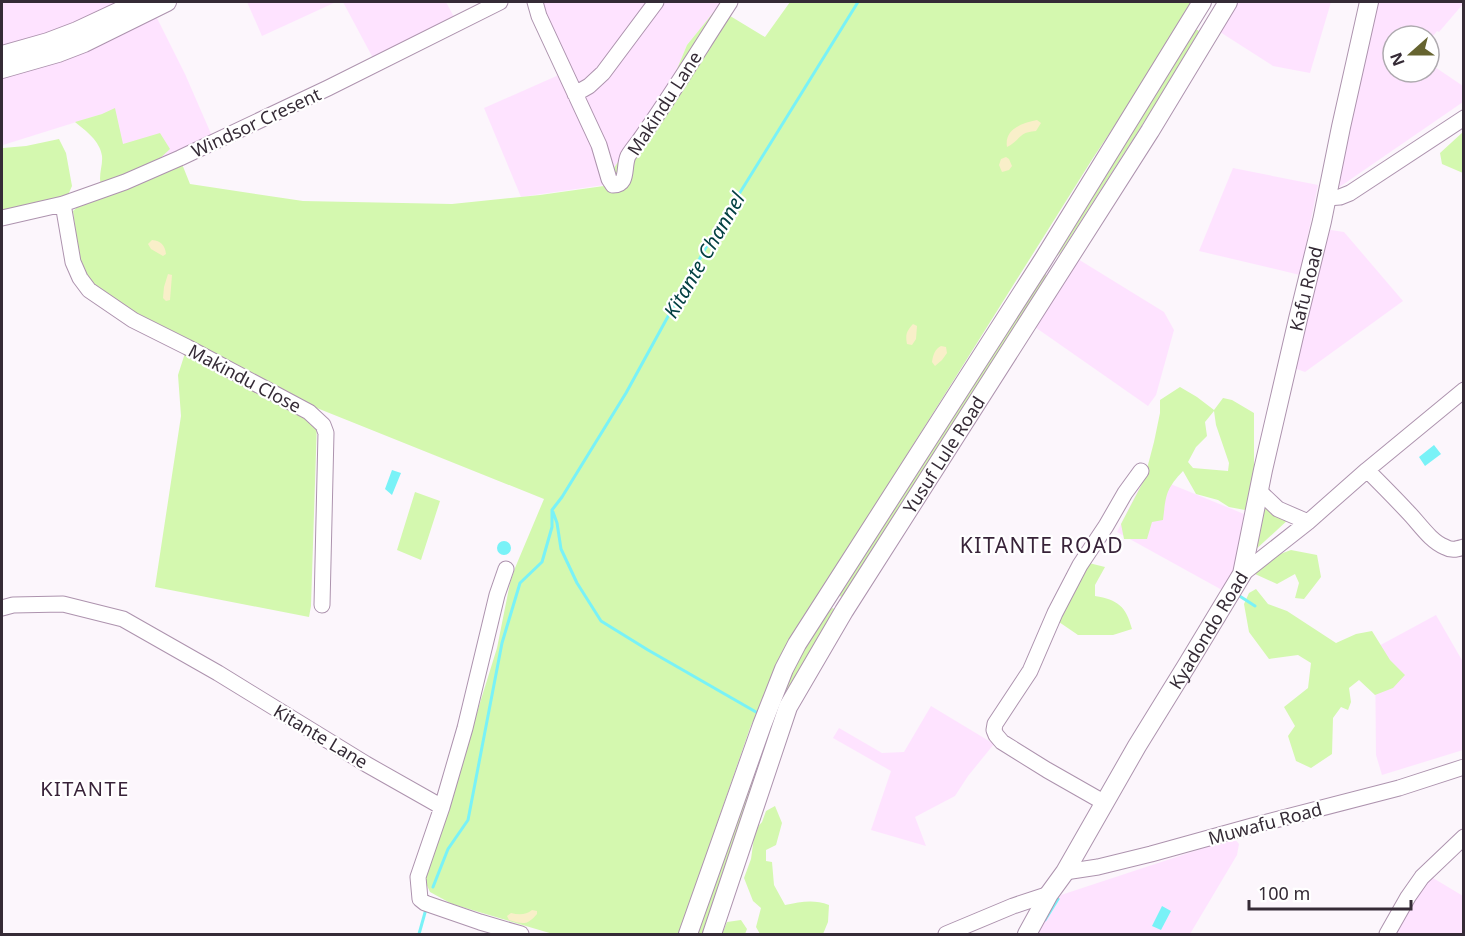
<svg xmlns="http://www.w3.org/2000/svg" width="1465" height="936" font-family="'Noto Sans',sans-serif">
  <rect width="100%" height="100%" fill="#fcf6fc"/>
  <!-- built -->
  <path fill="#fee3ff" d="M2 2H142L2 55Z
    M247 2H336L262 36Z
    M343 2H446L454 17 374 60Z
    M540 2H652L587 82 578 83Z
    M664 2H722L687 45 672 81 614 168 584 102 586 93Z
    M1237 2H1331L1310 73 1273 66 1220 32Z
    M1373 2H1463V4L1439 32 1437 31 1429 41V36H1393V72H1429V63L1463 86V102L1338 188 1333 181Z
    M154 12 185 74 212 136 125 176 102 114 3 145 2 158V215V72Z
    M561 74 611 184 521 197 484 108Z
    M1233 168 1318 185 1300 275 1199 251Z
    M1324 229 1344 232 1403 301 1305 372 1294 368Z
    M1073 256 1164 312 1174 330 1156 395 1148 406 1032 325Z
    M1146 474 1244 514 1236 568 1222 590 1117 532Z
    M1436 615 1463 662V750L1382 775 1376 755 1375 648Z
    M931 706 994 744 968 776 955 796 915 817 926 846 871 830 891 771 833 738 839 728 882 753 904 752Z
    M1234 838 1239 844 1237 855 1190 934H1035L1061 895Z
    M1428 875 1463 896V934H1390Z"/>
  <!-- green -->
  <path fill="#d4f8af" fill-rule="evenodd" d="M790 2H1197L1093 158 787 646 750 728 679 934H553L452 904 430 892 425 881 427 872 433 854 497 648 510 583 515 568 544 499 262 386 317 421 311 606 309 617 155 587 181 416 178 375 186 350 105 302 80 268 73 211 83 202 182 164 190 184 303 201 452 204 540 195 611 185 605 170 614 168 672 81 687 45 717 8 765 37Z
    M1195 30H1198L1200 34 1061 252 1055 258 1052 257Z
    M115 108 123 144 160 133 170 149 154 164 101 186C98 175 103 166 102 156 100 141 86 131 75 122L102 114Z
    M1463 132 1464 170 1463 173 1442 164 1440 153Z
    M59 139 66 153 72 186 68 195 2 214V158L3 148 26 146Z
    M1045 271 1046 276 1043 283 843 597 839 596V592Z
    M1180 387 1197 397 1214 410 1223 398 1232 400 1254 413V487L1245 510 1229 507 1218 500 1196 494 1183 471C1165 490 1166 496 1163 520L1152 522 1147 539H1124L1121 524 1144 480 1154 442 1160 413V400ZM1214 411 1216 425 1229 463 1228 471 1193 468 1188 462 1196 447 1207 436 1205 422Z
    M415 492 440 501 421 560 397 550Z
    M1264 504 1290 518 1253 552Z
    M1291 550 1317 555 1321 577 1304 599 1295 598 1299 583 1295 574 1277 584 1255 574 1264 560Z
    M1089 563 1105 567 1095 585V596C1118 600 1126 606 1132 629L1113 635H1078L1059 622Z
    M1256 589 1268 604 1287 611 1336 643 1356 634 1372 631 1390 660 1405 675 1393 688 1375 695 1359 680 1349 688 1351 702 1348 710 1341 707 1333 718 1332 754 1311 768 1296 761 1288 736 1295 726 1284 707 1308 688 1311 663 1298 655 1269 659 1249 632 1244 604 1249 593Z
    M833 608 835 610 706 934H696L769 719 797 660 828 610Z
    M775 806 782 823 776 845 766 850V861L772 862 774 885 785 905C801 902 813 899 829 905L828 922 823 934H760L756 927 761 908 753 901 744 878 751 859 755 830 762 822 766 811Z
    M741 920 747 929 745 934H722L727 922Z"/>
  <!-- sand -->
  <path fill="#f9efc9" d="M1037 120 1041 123 1036 131C1018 132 1021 140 1007 147 1004 129 1022 123 1037 120Z
    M1006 157 1009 159 1012 166 1009 170 1002 172 999 165 1001 159Z
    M152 240C161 241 165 245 166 254L163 256 151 249 148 244Z
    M168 274 172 275 170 300 166 301 163 298 164 287Z
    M913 324 917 326 916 339 912 345 907 344C905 334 907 331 913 324Z
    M941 346 946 347 947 353 942 360 935 366 932 362C933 355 935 349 941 346Z
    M532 910 537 911V914C527 926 523 924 509 920L507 916 511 913C519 915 526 915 532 910Z"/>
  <!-- water -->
  <path fill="#79f2f7" d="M1434 445 1441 454 1425 466 1419 457Z
    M392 470 401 473 392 495 385 489Z
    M497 548a7 7 0 1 1 14 0a7 7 0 1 1-14 0Z
    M1162 906 1171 911 1161 930 1152 926Z"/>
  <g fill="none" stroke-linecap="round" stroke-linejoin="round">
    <!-- stream -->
    <path stroke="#79f2f7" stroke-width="3" d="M552 510 562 497 626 393 705 249 858 2
      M553 512 557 523 561 549 577 583 601 621 648 650 756 712
      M1238 595 1255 606
      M433 887 448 849 468 820 502 643 520 583 542 562 552 527V510
      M1045 920 1058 899
      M419 934 426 909"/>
    <!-- minor casing -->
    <g stroke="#ad93ae" stroke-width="17">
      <path id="minor" d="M535 2 539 16 599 145 609 179 613 185C629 185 623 167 628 156 631 151 635 146 639 141 671 96 700 48 730 2
        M575 94 589 86 603 73 656 2
        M1327 198 1340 197 1350 193 1464 118
        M63 204 73 262 80 278 89 290 133 320 187 347 309 412 323 425 326 433 322 605
        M2 218 63 204 125 182 180 158 328 88 500 2
        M1367 470C1380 483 1394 497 1407 511 1419 523 1430 541 1445 547 1452 551 1457 549 1464 547
        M1259 491 1278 509 1308 522
        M1242 574 1308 522 1367 470 1464 390
        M2 608 13 605 63 604 123 619 218 673 366 764 442 807 418 877 420 899 425 903 480 922 521 934
        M1105 803 1047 770 1002 742 996 735 994 730 995 724 1030 671 1055 613 1080 565 1106 526 1125 493 1141 471
        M442 807 465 728 497 595 506 569
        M1065 872 1098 867 1151 854 1252 826 1399 788 1464 767
        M946 934 1013 906 1049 894
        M1387 934 1408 897 1422 877 1464 837"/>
    </g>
    <!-- major casing -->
    <g stroke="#ad93ae" stroke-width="20">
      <g id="major">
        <path d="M2 55 48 42 77 31 139 2"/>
        <path d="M2 69 58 53 84 43 167 2"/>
        <path d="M688 934 762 725 784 669 797 644 1043 260 1202 2"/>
        <path id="s1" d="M712 934 788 707 844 611 1150 131 1228 2"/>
        <path id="s2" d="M1027 934 1049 894 1065 872 1137 746 1187 665 1242 574 1263 470 1298 319 1322 221 1341 127 1369 2"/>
      </g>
    </g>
    <!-- minor -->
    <use href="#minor" stroke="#fff" stroke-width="15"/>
    <!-- major -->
    <use href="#major" stroke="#fff" stroke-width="18"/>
  </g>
  <g text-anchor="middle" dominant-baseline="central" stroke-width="4.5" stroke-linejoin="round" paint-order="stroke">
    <!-- street labels -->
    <g font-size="18" fill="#352b36" stroke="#fff">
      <text transform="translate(664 103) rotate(-57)">Makindu Lane</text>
      <text transform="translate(256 122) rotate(-25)">Windsor Cresent</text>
      <text stroke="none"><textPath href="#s2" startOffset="712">Kafu Road</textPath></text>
      <text transform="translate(245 378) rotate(28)">Makindu Close</text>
      <text stroke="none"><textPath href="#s1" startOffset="536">Yusuf Lule Road</textPath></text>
      <text stroke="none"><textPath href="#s2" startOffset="354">Kyadondo Road</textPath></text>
      <text transform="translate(321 736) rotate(31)">Kitante Lane</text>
      <text transform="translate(1265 823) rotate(-15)">Muwafu Road</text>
    </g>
    <!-- water labels -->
    <g font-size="20" font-style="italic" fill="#034042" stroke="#fff">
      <text transform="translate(704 255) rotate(-60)">Kitante Channel</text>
    </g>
    <!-- neighbourhood labels -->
    <g font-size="20" letter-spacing="1.5" fill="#382339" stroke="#fff">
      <text x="85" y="788">KITANTE</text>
    </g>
    <!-- quarter labels -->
    <g font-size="21" letter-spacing="1.5" fill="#382339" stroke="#fff">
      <text x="1042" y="545">KITANTE ROAD</text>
    </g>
  </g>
  <!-- border -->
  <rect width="1465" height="936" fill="none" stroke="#352b36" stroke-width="6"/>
  <!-- north arrow -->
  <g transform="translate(1411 54) rotate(249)"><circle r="28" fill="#ffffff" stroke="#aeaaaf" stroke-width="1.5"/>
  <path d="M0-4.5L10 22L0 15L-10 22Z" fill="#666430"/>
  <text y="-9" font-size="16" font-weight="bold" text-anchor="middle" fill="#352b36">N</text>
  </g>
  <!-- scale -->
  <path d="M1249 900v9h162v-9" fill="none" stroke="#352b36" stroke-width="3"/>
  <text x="1258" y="900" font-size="18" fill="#352b36" stroke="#ffffff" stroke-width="4.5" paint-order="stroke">100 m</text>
</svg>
